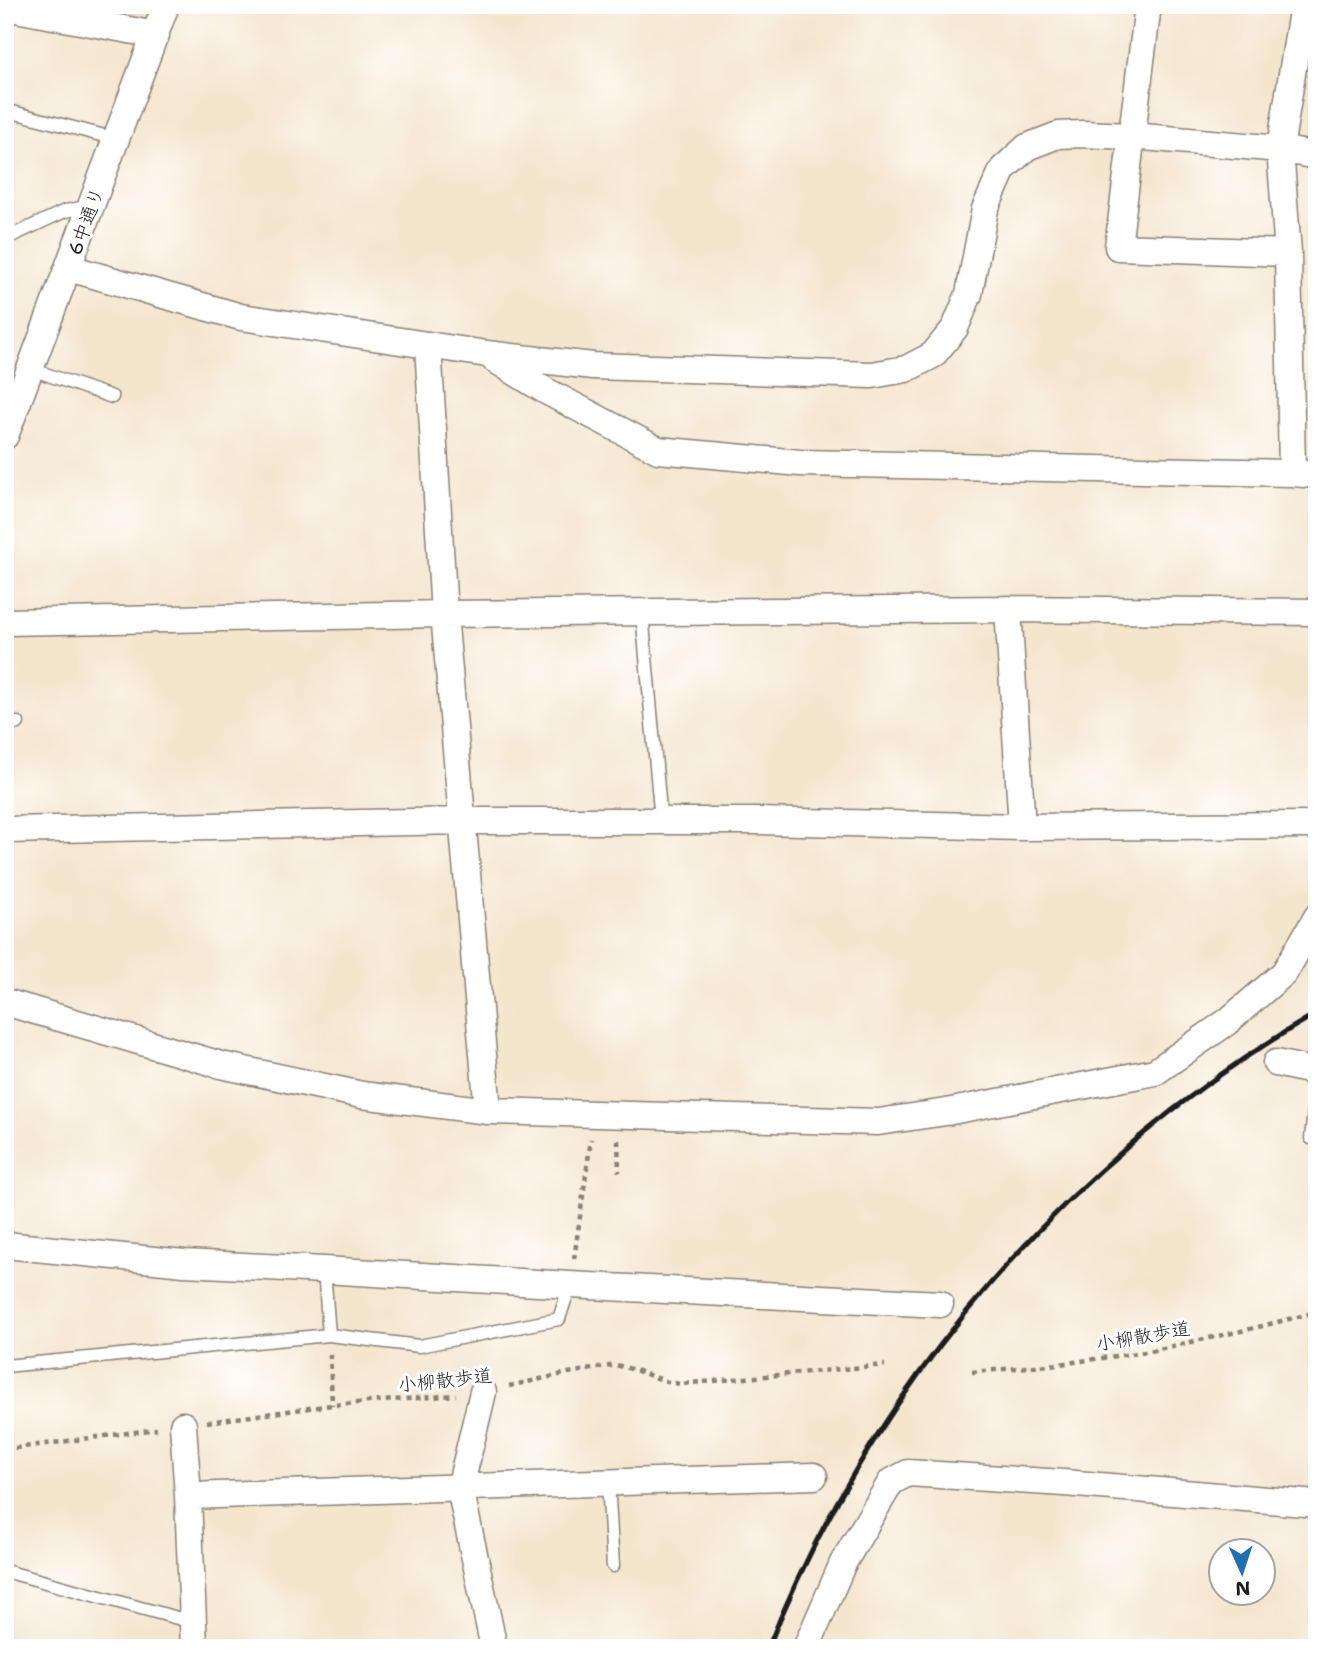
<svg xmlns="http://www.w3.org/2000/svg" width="1322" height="1653" font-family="'Shantell Sans','Klee One',sans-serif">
  <rect width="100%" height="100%" fill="#fff"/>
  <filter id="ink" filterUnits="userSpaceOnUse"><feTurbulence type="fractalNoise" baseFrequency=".0143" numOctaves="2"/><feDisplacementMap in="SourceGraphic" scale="14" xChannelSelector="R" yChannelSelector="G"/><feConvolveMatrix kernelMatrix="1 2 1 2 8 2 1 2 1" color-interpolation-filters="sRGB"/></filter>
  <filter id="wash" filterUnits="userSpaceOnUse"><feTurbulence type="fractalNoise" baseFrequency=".00686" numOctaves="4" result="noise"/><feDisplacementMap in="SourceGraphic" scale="28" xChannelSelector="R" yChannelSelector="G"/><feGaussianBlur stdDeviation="1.57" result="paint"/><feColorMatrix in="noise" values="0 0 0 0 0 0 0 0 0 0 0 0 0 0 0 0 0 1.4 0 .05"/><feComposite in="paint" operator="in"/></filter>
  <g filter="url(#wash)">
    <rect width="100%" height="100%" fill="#f4e5cd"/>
    <!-- built -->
    <path fill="#efd6bb" d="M75 5H166L160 22Z"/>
  </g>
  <g filter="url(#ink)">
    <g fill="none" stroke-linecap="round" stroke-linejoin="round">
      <!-- service casing -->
      <g stroke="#888074" stroke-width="15">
        <path id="service" d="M5 110 116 139
          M5 239 65 211 92 206
          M31 369 112 397
          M642 613 661 821
          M5 723H18
          M1311 1138 1317 1087
          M324 1270 329 1335
          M5 1366 329 1335 419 1346 559 1319 570 1285
          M608 1482 613 1566
          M5 1571 192 1622"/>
      </g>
      <!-- minor casing -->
      <g stroke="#888074" stroke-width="29">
        <path id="minor" d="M1148 5 1118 247 1288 253
          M5 7 156 35
          M69 268 241 317 487 354 593 366 872 375 906 369 933 355 955 328 969 294 985 209 1003 169 1027 147 1058 135 1082 134 1132 136 1280 149 1317 156
          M428 345 444 614 488 1111
          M494 359 546 391 658 450 800 463 1292 473 1317 475
          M5 436 166 5
          M1292 473 1288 253 1280 149 1303 5
          M1008 609 1022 827
          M5 622 444 614 1008 609 1317 612
          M5 830 463 821H757L1022 827 1317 825
          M5 1002 221 1065 362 1095 488 1111 878 1122 946 1112 1155 1072 1227 1022 1284 973 1317 917
          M1276 1063 1317 1072
          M5 1245 184 1263 324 1270 570 1285 940 1304
          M483 1392 460 1488 494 1648
          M183 1425 188 1496 194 1648
          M188 1496 814 1476
          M806 1648 843 1563 891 1482 908 1473 1064 1483 1317 1504"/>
      </g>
      <!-- path -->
      <path stroke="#888074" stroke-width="4.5" stroke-dasharray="5 5" stroke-linecap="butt" d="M618 1140 619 1172
        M574 1259 591 1139
        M330 1354 332 1405
        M972 1372 1060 1364 1145 1352 1246 1330 1317 1312
        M509 1386 568 1373 616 1365 635 1370 668 1382 681 1384 885 1365
        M207 1422 332 1405 456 1395
        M5 1446 16 1448 157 1429"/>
      <!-- service -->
      <use href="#service" stroke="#fff" stroke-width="12"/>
      <!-- minor -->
      <use href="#minor" stroke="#fff" stroke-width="26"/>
      <!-- rail -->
      <path stroke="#1c1c1c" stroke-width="5" d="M768 1648C874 1383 1070 1155 1317 1013"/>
    </g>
  </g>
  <g text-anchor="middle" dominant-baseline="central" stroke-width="6" stroke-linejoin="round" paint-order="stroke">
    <!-- street labels -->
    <g font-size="19" fill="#1c1c1c" stroke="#fff">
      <text transform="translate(86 221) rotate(-70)">6中通り</text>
      <text transform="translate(1143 1336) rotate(-10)">小柳散歩道</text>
      <text transform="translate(445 1380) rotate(-6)">小柳散歩道</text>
    </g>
  </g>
  <!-- margin -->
  <rect width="1322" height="1653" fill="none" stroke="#fff" stroke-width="28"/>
  <!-- north arrow -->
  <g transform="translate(1242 1572) rotate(177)"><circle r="33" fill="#ffffff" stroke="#a4a4a4" stroke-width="2"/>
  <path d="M0-5L12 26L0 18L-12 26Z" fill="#1f6fb2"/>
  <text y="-10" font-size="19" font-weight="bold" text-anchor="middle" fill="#1c1c1c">N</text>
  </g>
</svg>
